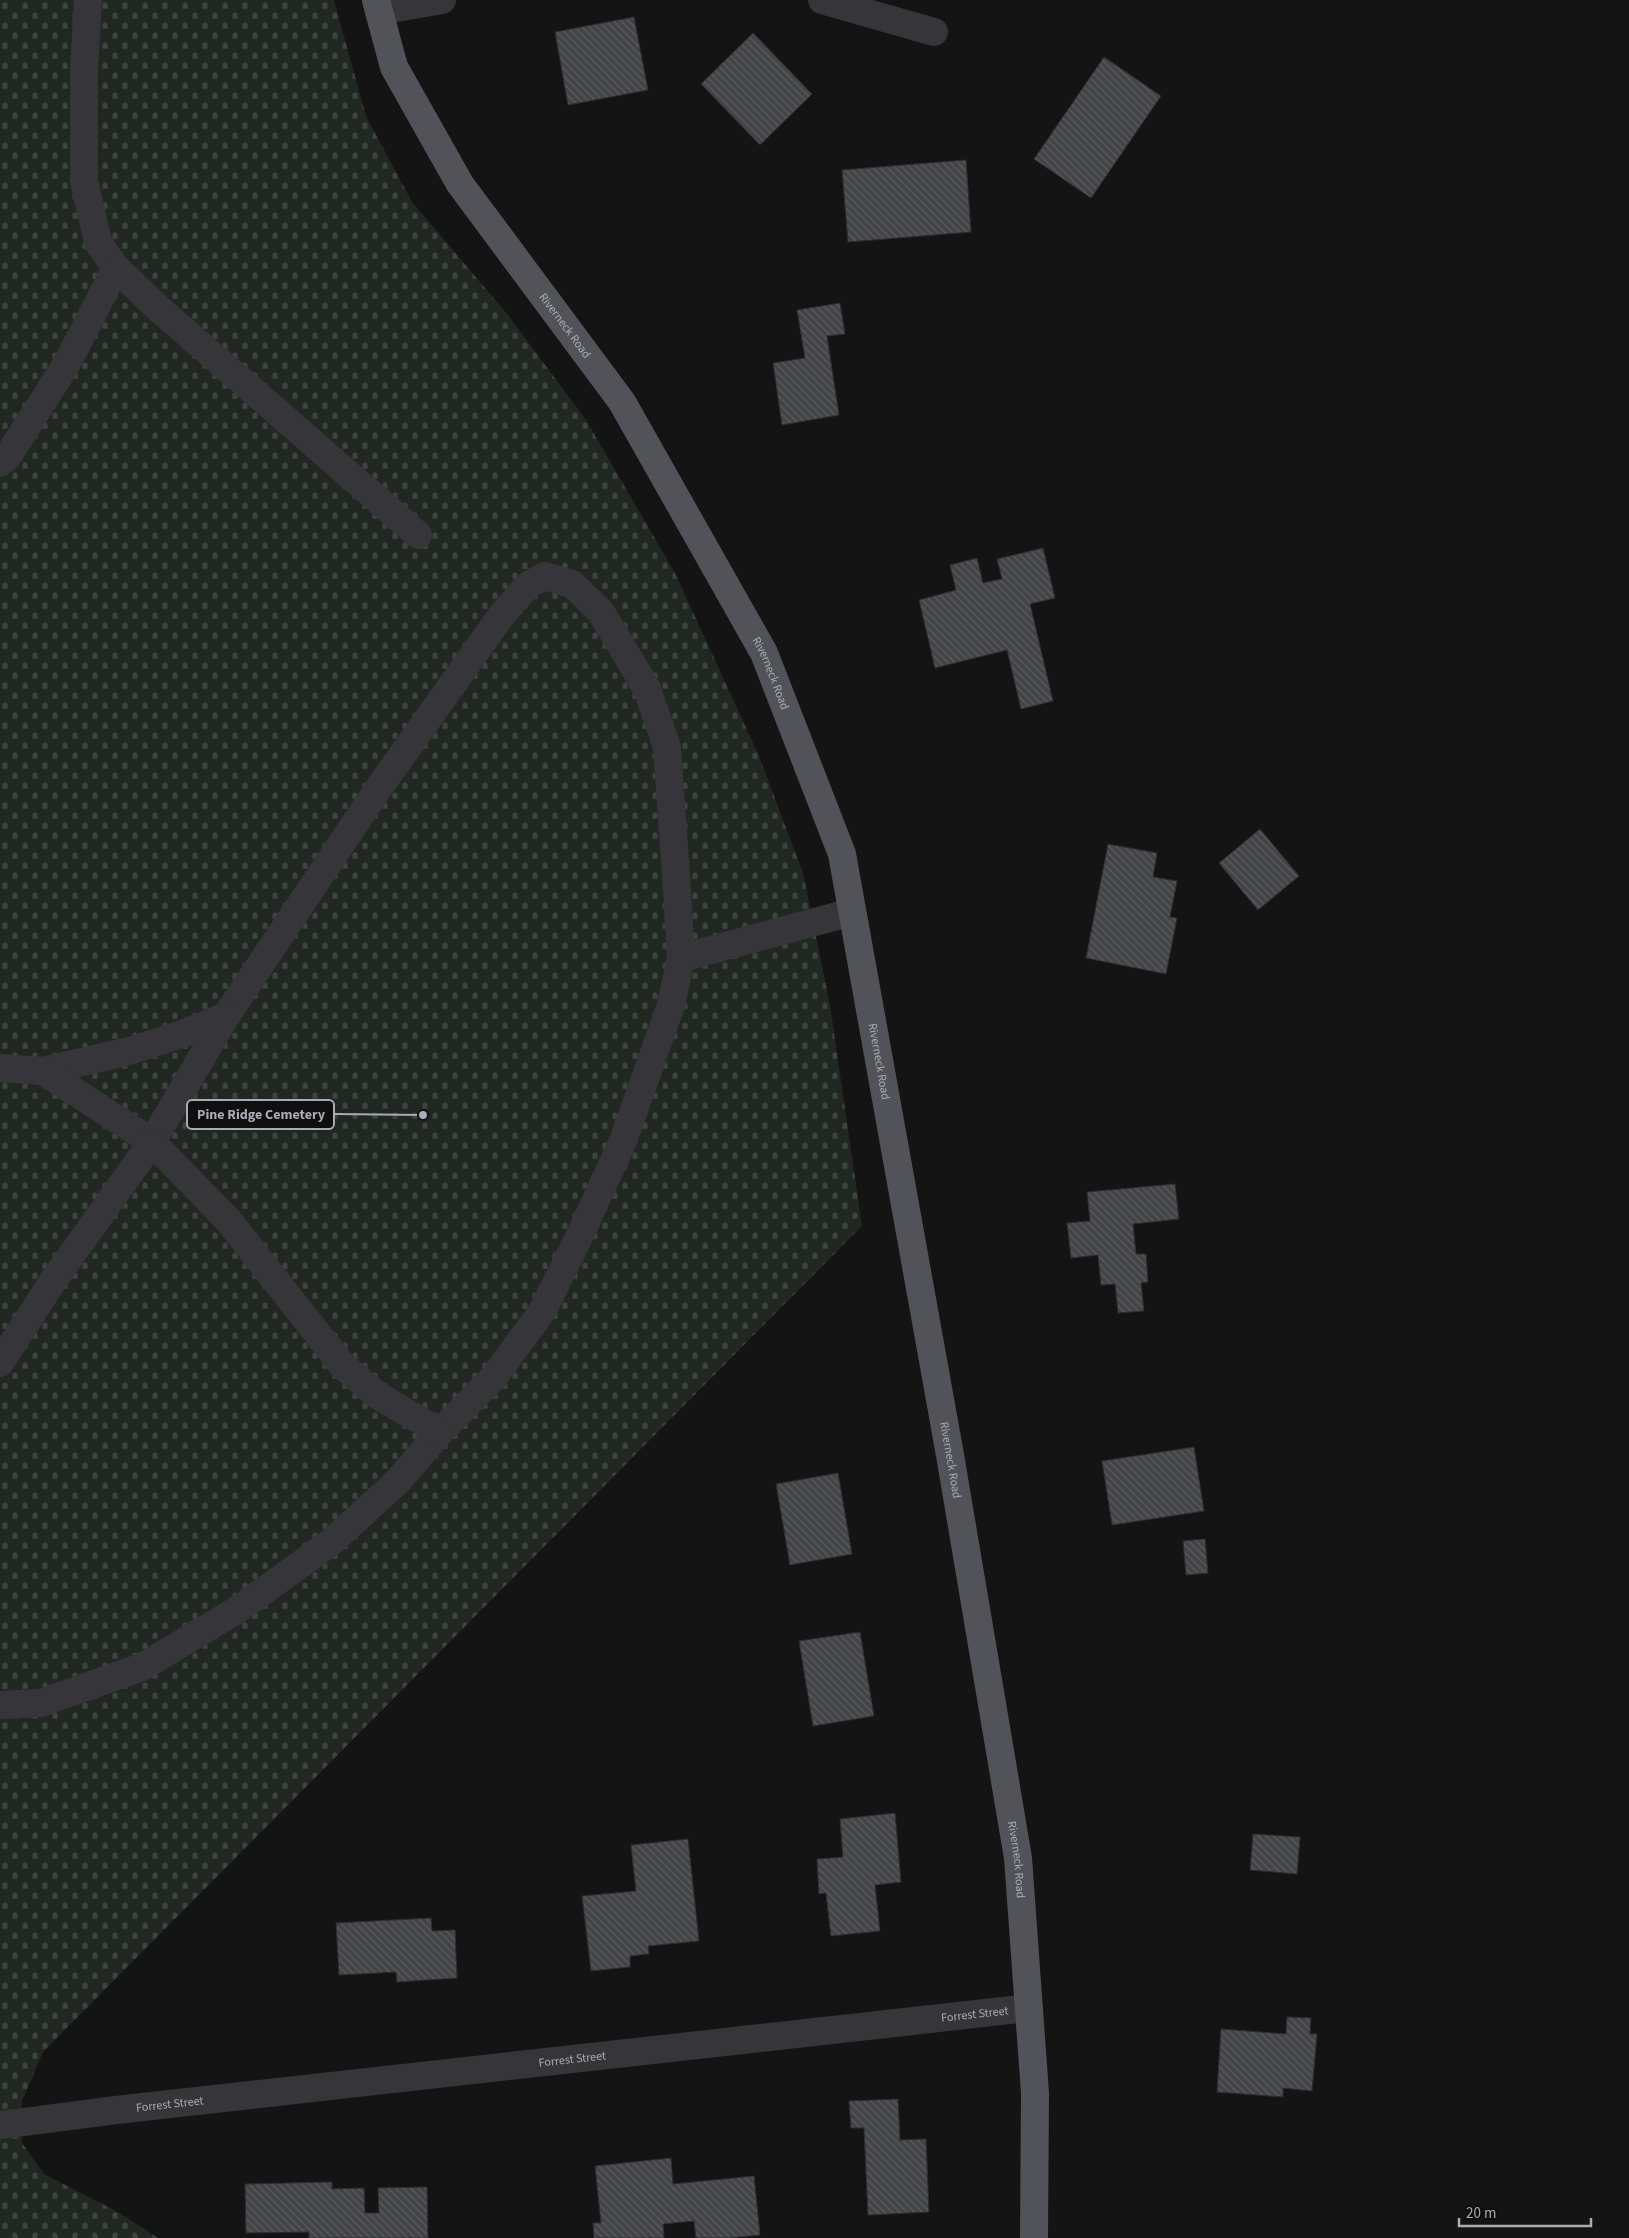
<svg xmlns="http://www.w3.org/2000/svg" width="1629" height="2238" font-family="'Source Sans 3',sans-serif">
  <defs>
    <pattern id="cemetery-stones" width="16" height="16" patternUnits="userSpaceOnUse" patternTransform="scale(1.25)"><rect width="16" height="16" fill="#212822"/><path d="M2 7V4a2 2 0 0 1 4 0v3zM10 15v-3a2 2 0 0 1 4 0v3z" fill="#3e4440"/></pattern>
    <pattern id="building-back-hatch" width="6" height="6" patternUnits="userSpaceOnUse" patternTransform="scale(1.25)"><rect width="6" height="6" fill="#434448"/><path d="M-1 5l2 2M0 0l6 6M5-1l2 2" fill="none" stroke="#5b5c60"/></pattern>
  </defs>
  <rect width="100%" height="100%" fill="#141415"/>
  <!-- cemetery -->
  <path fill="url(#cemetery-stones)" d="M0 0H334L366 116 412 202 508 315 586 420 675 573 759 756 803 873 830 1005 862 1226 43 2052 22 2101V2143L44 2174 118 2212 158 2238H0Z"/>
  <!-- building -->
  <path fill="url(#building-back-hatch)" stroke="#2e2e31" d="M634 17 648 90 568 105 555 32Z
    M753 33 812 94 760 145 701 84Z
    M1104 57 1161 96 1091 198 1034 159Z
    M966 160 971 232 848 242 842 170Z
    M840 303 845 334 827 336 839 415 782 425 773 363 805 358 797 310Z
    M1043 548 1055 598 1030 604 1053 701 1021 709 1007 650 935 668 919 600 956 590 950 565 977 558 983 583 1002 579 997 559Z
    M1260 829 1299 876 1258 910 1219 863Z
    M1108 844 1157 853 1153 877 1177 881 1170 917 1177 918 1166 974 1086 958Z
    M1175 1184 1179 1219 1133 1224 1136 1254H1146L1148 1282 1141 1283 1144 1311 1118 1313 1115 1284 1101 1285 1098 1255 1071 1258 1067 1223 1090 1221 1087 1192Z
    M1194 1447 1204 1511 1112 1525 1102 1461Z
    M838 1473 852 1554 790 1565 776 1484Z
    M1205 1539 1208 1573 1186 1575 1183 1541Z
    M860 1632 874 1716 813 1726 799 1641Z
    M895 1813 901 1882 875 1885 880 1931 831 1936 826 1893 819 1894 817 1859 843 1857 840 1819Z
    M1253 1834 1300 1837 1297 1874 1250 1870Z
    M688 1839 699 1941 648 1946 649 1954 630 1956V1967L591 1971 582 1896 636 1891 631 1845Z
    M431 1918 432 1931 455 1930 457 1978 397 1982 396 1972 339 1975 336 1923Z
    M1287 2017 1311 2018 1310 2034H1317L1312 2091 1283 2088V2097L1217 2092 1221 2029 1286 2034Z
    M898 2099 900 2140 926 2139 929 2212 868 2215 864 2128H851L849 2101Z
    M671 2158 673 2184 754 2176 760 2235 729 2238H696L694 2221 663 2224 664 2238H594L593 2223H601L595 2166Z
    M332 2182V2189L364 2188 365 2213H379L378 2188 427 2187 428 2238H309V2232L246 2233 245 2184Z"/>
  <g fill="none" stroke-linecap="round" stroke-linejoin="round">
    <!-- minor -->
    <g stroke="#36363a" stroke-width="28">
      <path d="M88 0 84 69V181L98 242 116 268"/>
      <path d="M822 0 934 32"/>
      <path d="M379 11 442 0"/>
      <path d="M0 463 8 456 66 365 116 268 157 307 418 535"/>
      <path d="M681 958 852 912"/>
      <path d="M0 1068 43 1071 129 1051 182 1034 226 1016 378 789 501 616 528 585 545 576 572 584 601 612 647 689 667 747 677 891 681 958 671 1005 623 1141 579 1237 543 1310 494 1377 440 1432 397 1482 330 1543 237 1610 142 1667 41 1703 0 1705"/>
      <path d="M43 1071 152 1142 226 1016"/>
      <path d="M0 1363 53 1281 152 1142 228 1220 342 1365 377 1395 440 1432"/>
      <path id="s1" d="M0 2125 116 2110 1029 2008"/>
    </g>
    <!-- major -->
    <path stroke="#525359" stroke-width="28" id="s2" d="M376 0 394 67 460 184 622 402 764 653 842 854 950 1455 1018 1858 1035 2093 1034 2238"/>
  </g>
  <g text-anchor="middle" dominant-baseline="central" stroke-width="4.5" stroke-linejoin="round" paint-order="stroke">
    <!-- street labels -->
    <g font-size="12" fill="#a8acb4" stroke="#0f0f10">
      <text stroke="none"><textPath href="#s2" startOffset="380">Riverneck Road</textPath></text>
      <text stroke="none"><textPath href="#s2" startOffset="785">Riverneck Road</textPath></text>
      <text stroke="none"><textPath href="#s2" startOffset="1190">Riverneck Road</textPath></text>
      <text stroke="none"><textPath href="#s2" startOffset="1595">Riverneck Road</textPath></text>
      <text stroke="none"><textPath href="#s2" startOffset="2000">Riverneck Road</textPath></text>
      <text stroke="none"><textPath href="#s1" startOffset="981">Forrest Street</textPath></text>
      <text stroke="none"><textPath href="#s1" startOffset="576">Forrest Street</textPath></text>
      <text stroke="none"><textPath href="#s1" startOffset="171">Forrest Street</textPath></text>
    </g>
  </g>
  <!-- callouts -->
  <path fill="none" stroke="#a8acb4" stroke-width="2" d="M423 1115L334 1114"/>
  <circle fill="#a8acb4" stroke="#0f0f10" stroke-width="2" cx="423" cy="1115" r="5"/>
  <rect fill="#0f0f10" stroke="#a8acb4" stroke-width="2" x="187" y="1100" width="147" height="29" rx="5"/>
  <g font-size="14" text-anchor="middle" font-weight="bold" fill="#a8acb4">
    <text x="261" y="1119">Pine Ridge Cemetery</text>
  </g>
  <!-- scale -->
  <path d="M1459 2218v8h132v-8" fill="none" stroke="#a8acb4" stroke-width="2.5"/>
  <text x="1466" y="2218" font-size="15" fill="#a8acb4" stroke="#0f0f10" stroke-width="4" paint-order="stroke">20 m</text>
</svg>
